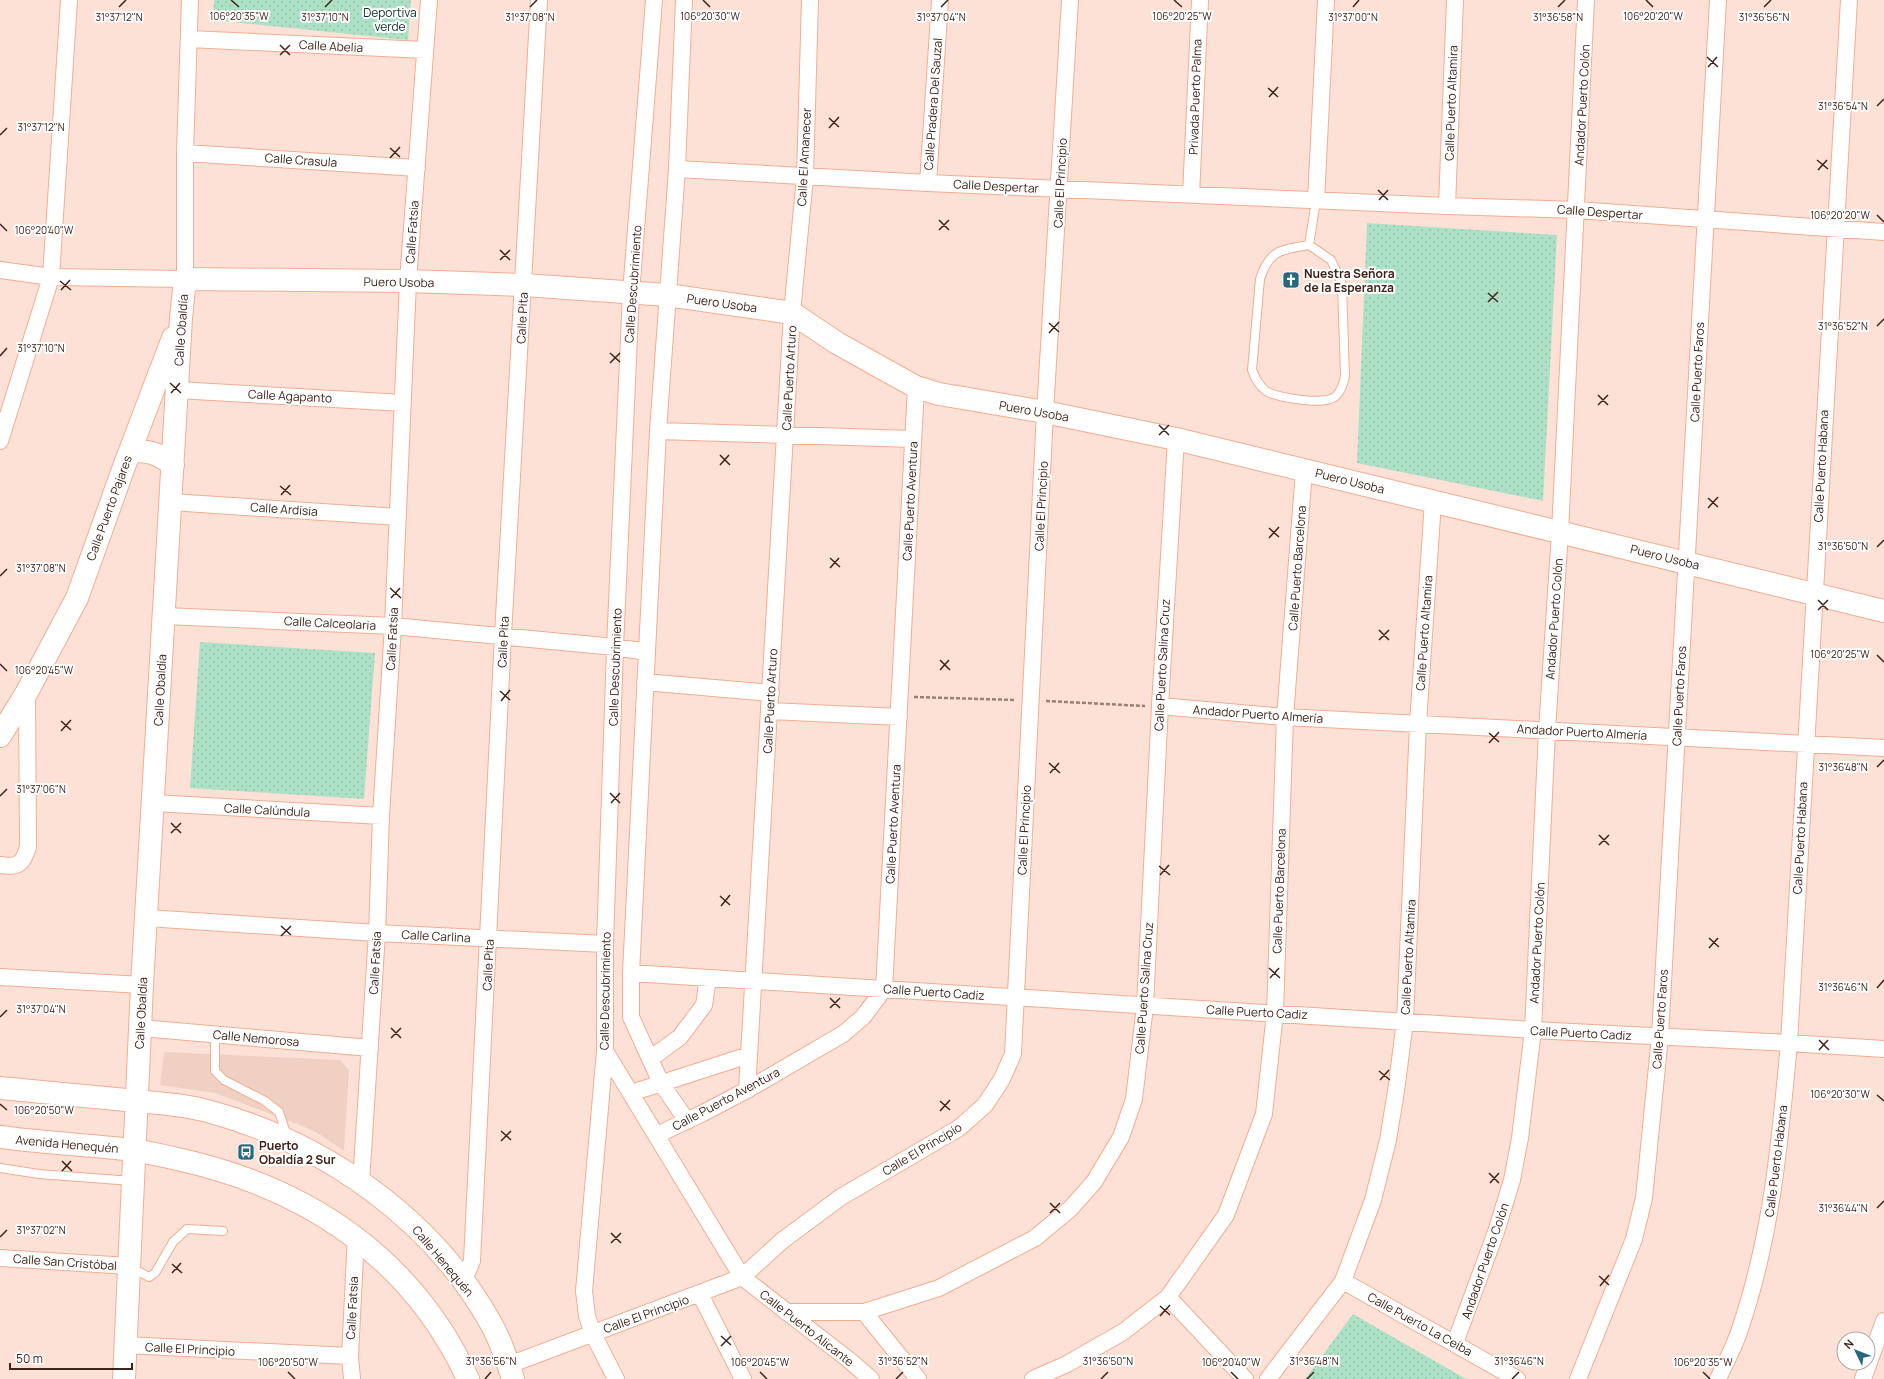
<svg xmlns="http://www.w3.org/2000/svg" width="1884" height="1379" font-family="Manrope,sans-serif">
  <defs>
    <pattern id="grass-dots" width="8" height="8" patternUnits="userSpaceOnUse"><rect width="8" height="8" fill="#ade1c6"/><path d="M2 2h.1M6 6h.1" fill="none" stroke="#96c1aa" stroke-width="1.8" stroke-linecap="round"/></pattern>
  </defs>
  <rect width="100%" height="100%" fill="#fee1d6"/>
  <!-- built -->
  <path fill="#f1d0c4" d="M164 1052 340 1060 349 1070 344 1151 319 1134 300 1125 215 1093 160 1085Z"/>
  <!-- grass -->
  <path fill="url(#grass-dots)" d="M214 0H411L408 40 213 20Z
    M1367 223 1557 235 1543 501 1357 463Z
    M200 642 375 653 364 799 190 788Z
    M1353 1314 1466 1379H1305Z"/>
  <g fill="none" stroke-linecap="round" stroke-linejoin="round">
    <!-- lane casing -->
    <g stroke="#f2ad91" stroke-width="10">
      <path id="lane" d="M1309 245 1331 260 1342 284 1345 376C1343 384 1342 390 1336 396 1325 406 1278 398 1266 391 1259 386 1255 378 1252 370L1260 279C1270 249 1281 250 1309 245Z
        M1309 245 1316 201
        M215 1035V1071L224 1080 265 1101 279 1112 287 1136
        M0 1168 39 1174 132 1181
        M132 1268 149 1277 155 1273 173 1242 187 1229 223 1231"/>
    </g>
    <!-- street casing -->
    <g stroke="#f2ad91" stroke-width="18">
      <path id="street" d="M684 0 677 169 658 431 631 973V1017L661 1083 687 1121
        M189 39 425 50
        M185 153 417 168
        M677 169 928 183 1447 206 1577 210 1884 232
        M928 183 940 0
        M1191 195 1200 0
        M1316 201 1326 0
        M1447 206 1455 0
        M0 270 51 277 185 279V153L190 0
        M177 390 403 403
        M658 431 913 439
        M0 441 51 277 69 0
        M171 502 398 517
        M165 616 393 626 615 647 647 652
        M645 682 771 693
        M1160 706 1285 717 1884 748
        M770 711 899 717
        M154 803 381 816
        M0 865C18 868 23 864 28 847L27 692
        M147 918 377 933 605 944
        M631 973 1533 1030 1789 1043 1884 1049
        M0 977 142 985
        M141 1028 370 1048
        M605 1051 742 1277 849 1360 871 1379
        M650 1059 680 1037 704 1005 708 978
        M747 1090 792 313 805 177 810 0
        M631 1093 749 1055
        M657 1135 703 1113 747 1090 843 1034 863 1017 884 989 916 387
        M361 1183 377 933 381 816 393 626 408 281 429 0
        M0 1258 129 1266
        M1343 1281 1517 1379
        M463 1282 472 1261 503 635 539 0
        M700 1294 743 1379
        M1168 1297 1245 1379
        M786 1312H864L939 1288 1035 1238 1070 1209 1094 1182 1121 1137 1134 1099 1145 1006 1160 706 1176 439
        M864 1312 918 1379
        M1455 1343 1496 1232 1512 1180 1520 1138 1533 1030 1547 730 1560 532 1586 0
        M125 1345 350 1356
        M509 1365 742 1277 783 1240 841 1197 959 1128 985 1105 1002 1079 1013 1054 1045 412 1070 0
        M352 1379 350 1356 356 1236
        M616 1379 593 1334 587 1316 584 1291 605 1051V944L615 647 631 293 654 0
        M1033 1379 1067 1364 1123 1332 1168 1297 1226 1215 1264 1114 1275 1013 1285 717 1304 470
        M1268 1379 1343 1281 1373 1200 1388 1140 1396 1091 1405 1021 1418 724 1433 501
        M1578 1379 1634 1239 1644 1198 1660 1036 1718 0
        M1718 1379C1725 1363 1735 1346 1740 1329 1772 1235 1780 1141 1789 1043L1849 0
        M1863 1379 1884 1321"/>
    </g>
    <!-- secondary casing -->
    <g stroke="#f2ad91" stroke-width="24">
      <path id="secondary" d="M130 452C148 449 159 454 173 465
        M0 736 27 692 77 598 125 464 173 338
        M0 1088C42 1092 84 1096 126 1100 154 1103 184 1104 211 1112 324 1143 431 1218 489 1320 500 1338 507 1360 513 1379
        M0 1137C44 1143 89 1145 133 1150 148 1152 163 1156 177 1159 306 1187 412 1257 468 1379
        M124 1379 142 985 181 318 185 279 408 281 524 285 667 295 792 313 837 343 916 387 939 394 1045 412 1176 439 1884 611"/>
    </g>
    <!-- path -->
    <path stroke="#9b7f74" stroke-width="2.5" stroke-dasharray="4 2" stroke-linecap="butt" d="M914 697 1015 700
      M1046 701 1145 706"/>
    <!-- lane -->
    <use href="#lane" stroke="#fff" stroke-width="8"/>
    <!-- street -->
    <use href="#street" stroke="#fff" stroke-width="16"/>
    <!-- secondary -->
    <use href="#secondary" stroke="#fff" stroke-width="22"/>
  </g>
  <!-- ticks -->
  <path fill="none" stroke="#3e2319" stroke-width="1.5" d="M231 0 239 7M703 0 710 7M1174 0 1182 7M1646 0 1653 7M119 7 126 0M325 7 332 0M530 7 537 0M941 7 948 0M1353 7 1359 0M1558 7 1565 0M1764 7 1771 0M280 45 290 55M280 55 290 45M1707 57 1718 67M1708 67 1717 57M1268 88 1278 97M1269 97 1278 87M1877 106 1884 99M829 118 839 127M829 128 839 117M0 135 7 128M390 148 400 157M390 158 400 147M1817 160 1828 169M1818 170 1827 160M1378 190 1388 200M1379 200 1388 190M1877 215 1884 222M939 220 949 230M0 224 7 231M939 230 949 220M500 250 510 260M500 260 510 250M60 281 71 290M61 290 70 280M1488 293 1498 302M1488 302 1498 292M1049 323 1059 332M1877 326 1884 319M1049 333 1059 322M610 353 620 362M0 356 7 348M610 363 620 353M170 383 181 393M171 393 180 383M1598 395 1608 405M1598 405 1608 395M1159 425 1169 435M1159 435 1169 425M720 455 730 465M720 465 729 455M280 486 291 495M281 495 290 485M1708 498 1718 507M1708 508 1718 497M1269 528 1279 537M1269 538 1279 527M1877 547 1884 540M830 558 840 567M830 568 839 558M0 576 7 569M390 588 401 598M391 598 400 588M1818 600 1828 610M1818 610 1828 600M1379 630 1389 640M1379 640 1389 630M1877 655 1884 662M940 660 950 670M0 664 7 671M940 670 949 660M500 691 510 700M501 701 510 690M61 721 71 730M61 731 71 720M1489 733 1499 742M1489 743 1499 732M1049 763 1060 773M1877 767 1884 760M1050 773 1059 763M610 793 620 803M0 796 7 789M611 803 620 793M171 823 181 833M171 833 181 823M1599 835 1609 845M1599 845 1609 835M1159 866 1170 875M1160 875 1169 865M720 896 730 905M721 906 730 895M281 926 291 935M281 936 291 926M1709 938 1719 947M1709 948 1718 938M1269 968 1280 978M1270 978 1279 968M1877 988 1884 980M830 998 840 1008M830 1008 840 998M0 1017 7 1010M391 1028 401 1038M391 1038 401 1028M1819 1040 1829 1050M1819 1050 1828 1040M1379 1071 1390 1080M1380 1080 1389 1070M1877 1095 1884 1101M940 1101 950 1110M0 1104 7 1110M940 1111 950 1100M501 1131 511 1140M501 1141 511 1131M62 1161 72 1171M62 1171 71 1161M1489 1173 1499 1183M1490 1183 1499 1173M1050 1203 1060 1213M1877 1208 1884 1201M1050 1213 1060 1203M611 1233 621 1243M0 1237 7 1230M611 1243 621 1233M172 1264 182 1273M172 1273 181 1263M1599 1276 1609 1285M1600 1286 1609 1275M1160 1306 1170 1315M1160 1316 1170 1305M721 1336 731 1345M721 1346 731 1336M288 1372 295 1379M760 1372 767 1379M1231 1372 1238 1379M1703 1372 1710 1379M485 1379 491 1372M896 1379 903 1372M1101 1379 1108 1372M1307 1379 1314 1372M1512 1379 1519 1372"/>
  <!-- icons -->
  <defs>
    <g id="church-square" transform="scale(0.9)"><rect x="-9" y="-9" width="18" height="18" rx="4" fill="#28687d" stroke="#fff"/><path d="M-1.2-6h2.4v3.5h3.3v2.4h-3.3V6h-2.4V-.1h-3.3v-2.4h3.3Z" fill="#fff"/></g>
    <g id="bus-square" transform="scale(0.9)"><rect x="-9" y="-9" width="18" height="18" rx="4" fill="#28687d" stroke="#fff"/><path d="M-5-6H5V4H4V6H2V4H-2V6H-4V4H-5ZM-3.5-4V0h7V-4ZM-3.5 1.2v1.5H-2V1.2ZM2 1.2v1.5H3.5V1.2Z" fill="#fff"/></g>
  </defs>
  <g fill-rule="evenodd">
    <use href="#church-square" x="1291" y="280"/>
    <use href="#bus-square" x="246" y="1152"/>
  </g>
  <g text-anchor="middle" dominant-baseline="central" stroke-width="4" stroke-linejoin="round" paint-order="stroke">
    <!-- park labels -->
    <g font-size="12" fill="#0a3323" stroke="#fff">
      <text x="390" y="12">Deportiva<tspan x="390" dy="14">verde</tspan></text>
    </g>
    <!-- street labels -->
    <g font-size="12" fill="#3e2319" stroke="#fff">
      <text transform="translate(331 46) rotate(3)">Calle Abelia</text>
      <text transform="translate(1195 97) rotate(-88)">Privada Puerto Palma</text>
      <text transform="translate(1451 103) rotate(-88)">Calle Puerto Altamira</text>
      <text transform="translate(933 104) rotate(-86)">Calle Pradera Del Sauzal</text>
      <text transform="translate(1582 105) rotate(-87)">Andador Puerto Colón</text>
      <text transform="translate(804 157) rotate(-87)">Calle El Amanecer</text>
      <text transform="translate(301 160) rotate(4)">Calle Crasula</text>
      <text transform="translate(1060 183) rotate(-87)">Calle El Principio</text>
      <text transform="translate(996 186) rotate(3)">Calle Despertar</text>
      <text transform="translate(1600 212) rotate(4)">Calle Despertar</text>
      <text transform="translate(412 232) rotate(-86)">Calle Fatsia</text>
      <text transform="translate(399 282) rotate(1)">Puero Usoba</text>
      <text transform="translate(633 284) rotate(-86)">Calle Descubrimiento</text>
      <text transform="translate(722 303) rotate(8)">Puero Usoba</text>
      <text transform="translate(522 318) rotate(-87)">Calle Pita</text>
      <text transform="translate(181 330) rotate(-86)">Calle Obaldía</text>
      <text transform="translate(1697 372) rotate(-87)">Calle Puerto Faros</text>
      <text transform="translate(789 378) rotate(-87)">Calle Puerto Arturo</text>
      <text transform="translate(290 396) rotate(3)">Calle Agapanto</text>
      <text transform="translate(1034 411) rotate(10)">Puero Usoba</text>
      <text transform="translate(1821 466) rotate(-87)">Calle Puerto Habana</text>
      <text transform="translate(1350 481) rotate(14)">Puero Usoba</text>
      <text transform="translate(910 501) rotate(-87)">Calle Puerto Aventura</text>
      <text transform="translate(1041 506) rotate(-87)">Calle El Principio</text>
      <text transform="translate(109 508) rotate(-70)">Calle Puerto Pajares</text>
      <text transform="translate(284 509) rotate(4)">Calle Ardisia</text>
      <text transform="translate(1665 557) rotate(14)">Puero Usoba</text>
      <text transform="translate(1297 568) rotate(-86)">Calle Puerto Barcelona</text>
      <text transform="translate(1554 619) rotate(-86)">Andador Puerto Colón</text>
      <text transform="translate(330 623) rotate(3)">Calle Calceolaria</text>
      <text transform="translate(1424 633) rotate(-86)">Calle Puerto Altamira</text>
      <text transform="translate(392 639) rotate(-87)">Calle Fatsia</text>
      <text transform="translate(503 642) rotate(-87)">Calle Pita</text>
      <text transform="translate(1162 665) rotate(-87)">Calle Puerto Salina Cruz</text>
      <text transform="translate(615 667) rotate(-88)">Calle Descubrimiento</text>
      <text transform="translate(160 690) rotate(-87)">Calle Obaldía</text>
      <text transform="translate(1679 696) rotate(-87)">Calle Puerto Faros</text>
      <text transform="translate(770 701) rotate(-87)">Calle Puerto Arturo</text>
      <text transform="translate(1258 714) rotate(4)">Andador Puerto Almería</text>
      <text transform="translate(1582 732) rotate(3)">Andador Puerto Almería</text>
      <text transform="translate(267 810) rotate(3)">Calle Calúndula</text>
      <text transform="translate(893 824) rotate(-87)">Calle Puerto Aventura</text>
      <text transform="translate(1024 830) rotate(-87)">Calle El Principio</text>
      <text transform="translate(1800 838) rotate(-87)">Calle Puerto Habana</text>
      <text transform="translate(1279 891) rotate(-88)">Calle Puerto Barcelona</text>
      <text transform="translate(436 936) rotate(3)">Calle Carlina</text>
      <text transform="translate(1537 943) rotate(-87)">Andador Puerto Colón</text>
      <text transform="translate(1408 957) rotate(-87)">Calle Puerto Altamira</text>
      <text transform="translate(375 963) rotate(-87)">Calle Fatsia</text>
      <text transform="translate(488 965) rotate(-87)">Calle Pita</text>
      <text transform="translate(1144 988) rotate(-86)">Calle Puerto Salina Cruz</text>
      <text transform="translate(605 991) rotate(-89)">Calle Descubrimiento</text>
      <text transform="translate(934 992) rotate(4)">Calle Puerto Cadiz</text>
      <text transform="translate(1257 1012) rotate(3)">Calle Puerto Cadiz</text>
      <text transform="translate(141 1013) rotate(-87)">Calle Obaldía</text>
      <text transform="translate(1660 1019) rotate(-86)">Calle Puerto Faros</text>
      <text transform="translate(1581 1033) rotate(3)">Calle Puerto Cadiz</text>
      <text transform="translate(256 1038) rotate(5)">Calle Nemorosa</text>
      <text transform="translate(726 1099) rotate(-28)">Calle Puerto Aventura</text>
      <text transform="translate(67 1144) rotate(5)">Avenida Henequén</text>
      <text transform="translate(922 1149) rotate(-31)">Calle El Principio</text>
      <text transform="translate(1776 1161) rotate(-83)">Calle Puerto Habana</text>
      <text transform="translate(443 1261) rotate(50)">Calle Henequén</text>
      <text transform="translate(1485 1261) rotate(-71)">Andador Puerto Colón</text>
      <text transform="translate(65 1262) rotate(4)">Calle San Cristóbal</text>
      <text transform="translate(352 1308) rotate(-87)">Calle Fatsia</text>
      <text transform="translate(646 1314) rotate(-20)">Calle El Principio</text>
      <text transform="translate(1420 1324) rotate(29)">Calle Puerto La Ceiba</text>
      <text transform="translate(807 1328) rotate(38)">Calle Puerto Alicante</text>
      <text transform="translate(190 1349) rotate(3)">Calle El Principio</text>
    </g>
    <!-- poi labels -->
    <g font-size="12" font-weight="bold" fill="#3e2319" stroke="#fff" text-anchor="start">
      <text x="1304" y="273">Nuestra Señora<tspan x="1304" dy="14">de la Esperanza</tspan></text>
      <text x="259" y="1145">Puerto<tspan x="259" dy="14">Obaldía 2 Sur</tspan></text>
    </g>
  </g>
  <g font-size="10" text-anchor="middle" fill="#3e2319" stroke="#fff" stroke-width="4" stroke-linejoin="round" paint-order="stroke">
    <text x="239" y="20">106°20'35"W</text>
    <text x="710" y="20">106°20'30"W</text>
    <text x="1182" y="20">106°20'25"W</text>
    <text x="1653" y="20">106°20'20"W</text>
    <text x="119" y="21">31°37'12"N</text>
    <text x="325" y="21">31°37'10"N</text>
    <text x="530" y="21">31°37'08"N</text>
    <text x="941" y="21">31°37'04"N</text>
    <text x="1353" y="21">31°37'00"N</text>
    <text x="1558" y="21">31°36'58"N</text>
    <text x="1764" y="21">31°36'56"N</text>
    <text x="1843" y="110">31°36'54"N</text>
    <text x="41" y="131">31°37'12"N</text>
    <text x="1840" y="219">106°20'20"W</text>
    <text x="44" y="234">106°20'40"W</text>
    <text x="1843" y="330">31°36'52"N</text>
    <text x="41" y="352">31°37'10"N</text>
    <text x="1843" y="550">31°36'50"N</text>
    <text x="41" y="572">31°37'08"N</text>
    <text x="1840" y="658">106°20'25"W</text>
    <text x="44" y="674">106°20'45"W</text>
    <text x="1843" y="771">31°36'48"N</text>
    <text x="41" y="793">31°37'06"N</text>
    <text x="1843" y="991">31°36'46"N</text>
    <text x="41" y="1013">31°37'04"N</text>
    <text x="1840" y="1098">106°20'30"W</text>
    <text x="44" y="1114">106°20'50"W</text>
    <text x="1843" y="1212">31°36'44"N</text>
    <text x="41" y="1234">31°37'02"N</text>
    <text x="491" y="1365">31°36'56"N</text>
    <text x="903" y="1365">31°36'52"N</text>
    <text x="1108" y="1365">31°36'50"N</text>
    <text x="1314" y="1365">31°36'48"N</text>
    <text x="1519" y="1365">31°36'46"N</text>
    <text x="288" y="1366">106°20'50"W</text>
    <text x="760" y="1366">106°20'45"W</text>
    <text x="1231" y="1366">106°20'40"W</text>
    <text x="1703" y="1366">106°20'35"W</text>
  </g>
  <!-- north arrow -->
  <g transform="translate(1856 1351) rotate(313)"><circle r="19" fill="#ffffff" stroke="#b2a7a3"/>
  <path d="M0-3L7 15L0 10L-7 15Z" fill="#28687d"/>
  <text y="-6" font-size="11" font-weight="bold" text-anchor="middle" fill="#3e2319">N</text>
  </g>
  <!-- scale -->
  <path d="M10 1363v6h122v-6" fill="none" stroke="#3e2319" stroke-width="2"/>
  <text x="16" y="1363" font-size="12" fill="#3e2319" stroke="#ffffff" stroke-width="3" paint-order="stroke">50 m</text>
</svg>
